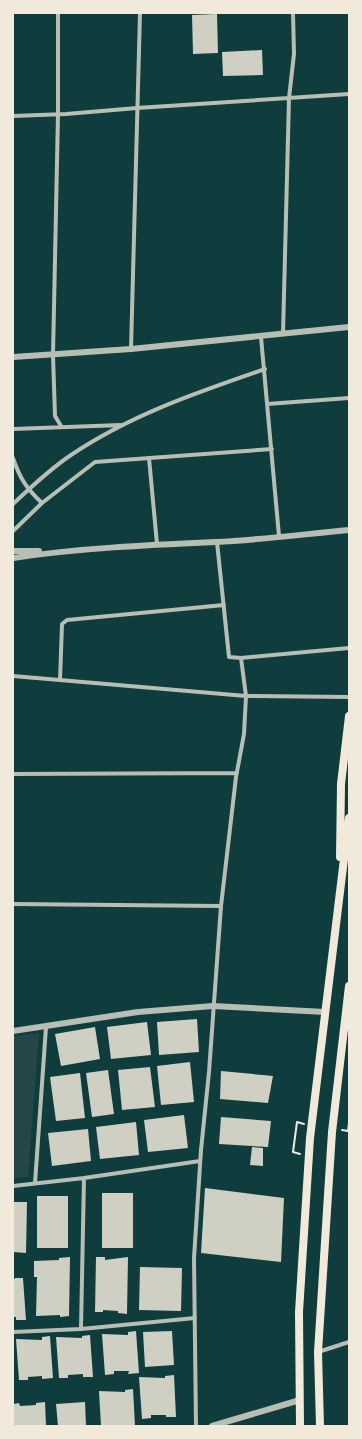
<svg xmlns="http://www.w3.org/2000/svg" width="362" height="1439" font-family="'Playfair Display',serif">
  <rect width="100%" height="100%" fill="#0f3d3e"/>
  <!-- green -->
  <path fill="#244646" d="M39 1033 28 1177 13 1178V1036Z"/>
  <!-- building -->
  <path fill="#cfcfc3" d="M217 14 218 53 193 54 192 15Z
    M262 50 263 75 223 76 222 52Z
    M197 1019 199 1052 159 1055 157 1022Z
    M147 1022 151 1055 111 1059 107 1027Z
    M95 1027 100 1059 61 1066 55 1034Z
    M190 1062 194 1102 161 1105 157 1066Z
    M150 1067 155 1107 122 1110 118 1070Z
    M108 1070 114 1114 92 1117 86 1073Z
    M221 1071 273 1076 268 1103 220 1099Z
    M80 1073 85 1118 56 1121 50 1077Z
    M184 1115 188 1148 148 1152 144 1120Z
    M221 1117 271 1121 268 1147 219 1144Z
    M136 1122 139 1155 100 1159 96 1127Z
    M88 1129 91 1161 52 1166 48 1133Z
    M252 1147 263 1148V1166L250 1165Z
    M205 1188 284 1198 281 1262 201 1253Z
    M102 1193H133V1248H102Z
    M37 1196H68V1248H37Z
    M13 1202H27L26 1253 13 1252Z
    M70 1257 69 1316 60 1317V1315L36 1316 37 1277H34V1261L59 1260V1258Z
    M96 1257H105V1260L128 1257 127 1314 118 1313V1311L103 1310V1312H95Z
    M140 1267 182 1268 181 1311 139 1310Z
    M15 1278H23L26 1320H16V1317H13V1281Z
    M136 1331 139 1373 128 1374 129 1371H114V1374L105 1375 102 1334 128 1335V1332Z
    M172 1331 174 1365 145 1367 143 1332Z
    M90 1335 93 1377H83V1374L68 1375V1378H59L56 1337 82 1338V1336Z
    M50 1336 53 1378 42 1379V1376L28 1377V1380H19L16 1339 42 1340V1337Z
    M174 1375 176 1417H166V1415H151V1418L142 1419 139 1377 165 1378V1376Z
    M133 1389 135 1426H101L99 1391 125 1392V1390Z
    M45 1402 46 1426H13V1404L19 1403 20 1406 36 1405V1403Z
    M85 1402 86 1426H58L56 1404Z"/>
  <g fill="none" stroke-linecap="round" stroke-linejoin="round">
    <!-- path -->
    <path stroke="#f1e9da" stroke-width="2" d="M342 1130 348 1131 349 1123
      M300 1154 293 1152 297 1122 304 1124"/>
    <!-- minor -->
    <path stroke="#b8beb3" stroke-width="4" d="M58 13V114L53 355 55 416 61 426
      M13 116 66 114 137 108 349 94
      M283 334 289 98 294 54 293 13
      M261 337 279 536
      M131 349 140 13
      M267 404 349 398
      M13 429 121 425
      M13 458C20 479 27 489 42 503
      M149 458 157 544
      M13 504C31 487 50 469 71 455 130 415 198 392 265 369
      M13 531 42 503 95 462 272 449
      M217 542 229 657 241 658
      M13 676 246 696 241 658 349 648
      M60 680 62 624 67 620 224 605
      M13 774 237 773
      M13 904 221 906
      M35 1183 46 1027
      M13 1186 84 1178 200 1161
      M81 1329 84 1178
      M13 1332 81 1329 195 1318
      M318 1352 349 1342
      M196 1426 194 1258 201 1150 209 1072 221 906 236 777 244 734 246 696 349 697"/>
    <!-- tertiary -->
    <path stroke="#b8beb3" stroke-width="6" d="M13 357 131 349 349 327
      M13 551H39
      M13 558C80 548 148 545 216 542 260 540 305 534 349 530
      M13 1031 138 1012 213 1006 325 1012
      M212 1426 300 1400"/>
    <!-- trunk -->
    <path stroke="#f1e9da" stroke-width="8" d="M340 857 341 784 349 716
      M300 1426 299 1312 310 1138 349 818
      M320 1426 318 1352 332 1132 349 986"/>
  </g>
  <!-- border -->
  <rect width="362" height="1439" fill="none" stroke="#f1e9da" stroke-width="28"/>
</svg>
